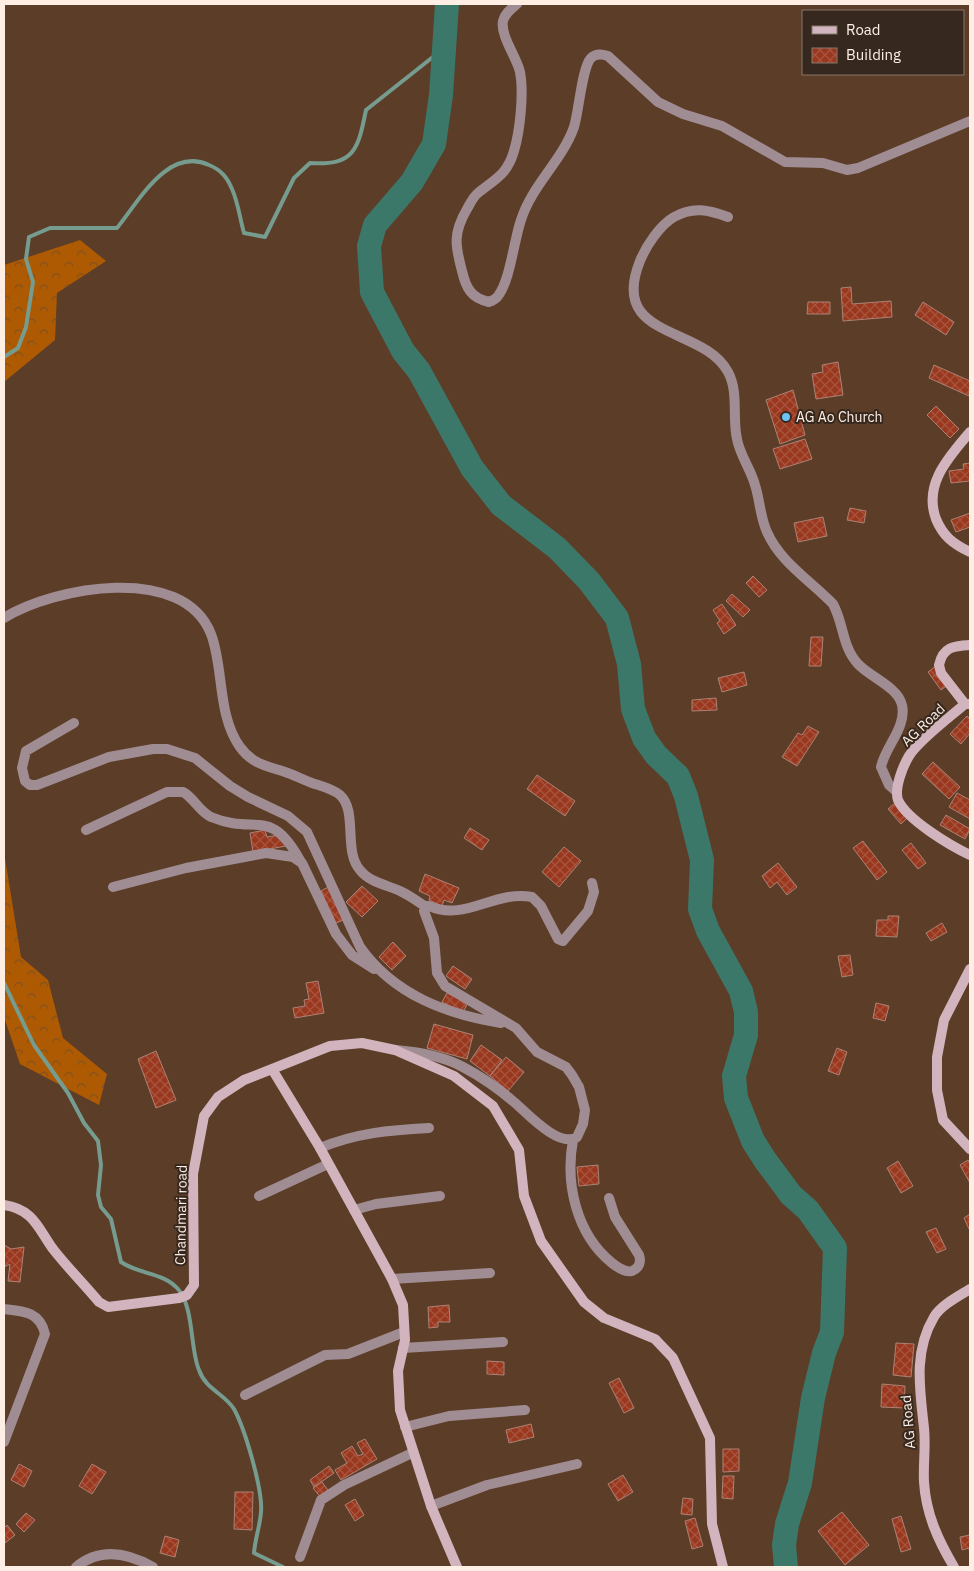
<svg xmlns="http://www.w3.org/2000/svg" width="974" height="1571" font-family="'IBM Plex Sans',sans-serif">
  <defs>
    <pattern id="forest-crowns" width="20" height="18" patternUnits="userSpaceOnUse" patternTransform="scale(1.25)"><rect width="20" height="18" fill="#ad5a03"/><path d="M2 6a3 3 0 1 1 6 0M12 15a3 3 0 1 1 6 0" fill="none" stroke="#815120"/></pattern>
    <pattern id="building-cross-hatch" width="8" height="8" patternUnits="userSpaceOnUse" patternTransform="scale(1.25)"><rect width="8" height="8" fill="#99381e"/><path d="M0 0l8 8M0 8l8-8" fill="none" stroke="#a8553f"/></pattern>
  </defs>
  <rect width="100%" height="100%" fill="#5c3d27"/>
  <!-- forest -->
  <path fill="url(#forest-crowns)" d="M80 240 106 261 57 293 55 340 4 382V265Z
    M4 852 21 957 48 980 63 1038 107 1074 99 1105 20 1064 4 1017Z"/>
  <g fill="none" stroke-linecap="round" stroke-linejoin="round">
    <!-- stream -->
    <path stroke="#769b8f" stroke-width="4" d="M4 357 18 348 26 327 33 282 26 259 29 237 50 228H117C139 201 168 146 209 165 221 170 227 177 232 189 238 202 240 219 244 233L265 237 294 178 310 163C354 166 358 150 366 110L443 49
      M4 983 34 1045 68 1093 84 1123 98 1141 101 1165 98 1195 101 1207 111 1219 121 1262C140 1275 163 1272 178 1289 194 1307 190 1349 199 1370 206 1390 224 1393 234 1409 245 1429 263 1490 261 1512 260 1526 255 1539 254 1553L283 1567"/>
    <!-- river -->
    <path stroke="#3c786a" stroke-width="24" d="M447 4 441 95 434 144 412 182 375 225 369 246 372 292 403 351 419 371 472 468 501 505 557 548 589 581 617 618 629 664 633 709 644 738 656 755 678 776 686 796 702 860 700 909 708 931 741 991 746 1012V1035L734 1076 736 1098 753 1141 765 1160 791 1195 808 1210 835 1248 832 1332 824 1353 813 1398 800 1483 787 1524 784 1545 786 1567"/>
  </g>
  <!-- building -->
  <path fill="url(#building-cross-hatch)" stroke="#ac8276" d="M851 287 852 304 891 301 892 317 843 321 841 288Z
    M808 302H830V314H807Z
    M923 302 954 322 946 335 915 315Z
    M838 362 843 395 816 399 812 374 823 372 822 365Z
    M934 365 970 381 969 396 929 378Z
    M793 390 805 435 780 444 766 400Z
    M936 406 959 429 950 438 927 415Z
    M805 439 812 459 780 469 773 449Z
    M970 463V481L951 483 949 471 964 469 963 464Z
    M850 508 866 511 864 523 847 520Z
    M970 513V527L956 532 951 520Z
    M823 517 827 536 798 542 794 523Z
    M753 576 767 590 759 597 746 583Z
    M732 594 750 610 743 617 726 601Z
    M722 604 736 625 724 634 717 623 720 621 713 610Z
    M811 637H823L821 666H809Z
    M936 666 949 684 941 690 928 672Z
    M744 672 747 685 722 692 718 678Z
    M716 698 717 710 692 711V700Z
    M967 716 970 719V733L961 744 950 734Z
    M808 726 819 732 797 766 782 757 798 733 802 735Z
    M933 762 960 787 949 799 922 774Z
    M537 775 575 801 565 816 527 789Z
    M957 793 970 800V819L949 807Z
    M896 802 909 816 901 824 888 809Z
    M946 815 970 829 965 839 940 825Z
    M470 828 489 840 482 850 464 838Z
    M265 830 267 837 284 834 286 846 253 852 250 833Z
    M863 841 887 872 877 880 853 848Z
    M911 843 926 863 918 869 902 850Z
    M564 847 581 861 559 887 542 872Z
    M778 863 797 887 787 895 777 882 770 888 762 876Z
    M425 874 459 888 452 903 444 900 442 906 429 900 430 896 419 891Z
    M330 886 346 919 336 923 321 891Z
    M362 886 378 901 362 917 346 902Z
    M888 916H899L897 937 876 936 877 920H888Z
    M942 923 947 932 931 941 926 933Z
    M393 942 406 956 392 970 379 957Z
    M850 955 853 975 842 977 838 956Z
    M453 966 472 979 465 989 446 976Z
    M318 981 324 1013 295 1018 293 1008 305 1006 304 1000 309 999 306 983Z
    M447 993 468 1003 463 1012 442 1002Z
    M876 1003 889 1006 885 1021 873 1018Z
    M434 1024 473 1035 467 1059 427 1048Z
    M481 1045 502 1060 490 1076 470 1061Z
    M837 1048 847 1052 839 1075 828 1071Z
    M156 1051 176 1100 156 1108 138 1059Z
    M506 1057 524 1072 508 1091 490 1076Z
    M968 1160 970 1164V1183L960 1165Z
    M898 1161 913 1186 901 1193 887 1168Z
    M598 1165 599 1184 579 1186 577 1167Z
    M970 1214V1229H969L964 1218Z
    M936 1228 946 1249 937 1253 926 1232Z
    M4 1245 11 1249 24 1247 20 1282 8 1281 10 1264 4 1267Z
    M449 1305 450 1322H438V1327L429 1328 428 1307Z
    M896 1343 914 1344 911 1377 893 1375Z
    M487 1361 504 1362V1375L487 1374Z
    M619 1378 634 1408 624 1413 609 1383Z
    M882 1384 905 1386 904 1408 881 1407Z
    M531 1424 534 1437 509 1443 506 1430Z
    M365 1439 377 1459 341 1480 335 1470 347 1463 341 1453 352 1446 358 1456 363 1454 357 1443Z
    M723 1449H739V1471L723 1472Z
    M19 1464 32 1471 24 1487 11 1480Z
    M92 1464 106 1472 92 1494 79 1486Z
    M329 1466 334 1473 314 1487 310 1480Z
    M623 1475 633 1492 618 1501 608 1484Z
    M723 1476H734L733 1499 722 1498Z
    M322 1482 330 1493 322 1499 313 1488Z
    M235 1492H253L252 1530 234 1529Z
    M683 1498 693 1499 692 1515 681 1514Z
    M355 1499 364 1515 355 1521 345 1505Z
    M842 1512 869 1545 845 1565 818 1531Z
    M26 1513 35 1520 24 1532 16 1524Z
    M901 1516 911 1549 901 1552 892 1519Z
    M695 1518 703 1546 692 1549 685 1521Z
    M7 1525 15 1535 5 1543 4 1528Z
    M970 1535V1555L969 1548 962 1550 960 1537Z
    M165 1536 179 1540 175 1557 160 1553Z"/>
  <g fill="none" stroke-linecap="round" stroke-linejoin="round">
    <!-- street -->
    <path stroke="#a08c93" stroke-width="10" d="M517 4C511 9 505 13 503 21 500 35 517 58 520 72 524 93 520 131 514 151 507 175 495 179 478 193 473 197 470 204 467 209 453 233 455 245 462 271 466 288 471 298 489 302 492 301 496 299 498 296 510 281 514 240 521 220 532 185 562 161 574 127 579 111 582 67 591 58 596 53 602 54 608 56L658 102 683 114 722 126 785 162 823 163 847 170 858 168 970 121
      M728 217C709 210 693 206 674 217 660 225 646 246 640 261 608 340 703 325 728 372 739 392 732 418 737 439 740 456 751 469 755 485 760 500 760 517 767 532 780 562 811 581 833 604 844 624 842 647 858 664 870 677 898 687 902 705 907 727 885 747 881 767L889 785 897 792
      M4 618C54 587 183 563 211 634 224 668 217 715 240 747 253 765 268 766 288 773 296 776 304 780 312 783 321 786 333 789 340 795 358 811 343 851 360 870 369 882 387 885 400 891 409 895 417 901 426 907
      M74 723 26 751 22 768 25 781 30 785H37L109 757 153 749H167L195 758 230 786 248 797 288 816 307 832 360 947C394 995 446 1014 501 1023
      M86 830 167 792H183C194 798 199 811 211 817 257 836 270 805 301 862
      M113 887 186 868 266 853 293 857 302 863 336 934 352 955 374 969
      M396 1050C418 1052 443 1056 463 1067 480 1076 499 1089 514 1102 526 1112 559 1149 577 1137L583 1124 585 1110 579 1087 572 1075 566 1067 537 1052 516 1028 445 986 437 973 434 938 424 911 426 906H429C465 922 494 890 532 897L541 906 558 939 563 941 588 911 594 892 592 883
      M573 1140C565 1183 576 1234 612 1263 617 1267 625 1273 632 1271 640 1268 641 1261 639 1255L615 1217 609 1198
      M320 1148C356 1133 390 1130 429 1128
      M259 1196 328 1164
      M354 1210 376 1204 440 1196
      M392 1279 490 1273
      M4 1309C24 1311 40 1312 45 1334L4 1442
      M403 1348 503 1342
      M245 1395 325 1355 348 1354 404 1332
      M405 1427 449 1416 525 1410
      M431 1506 487 1485 577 1464
      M300 1557 321 1500 344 1485 412 1453
      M76 1567C100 1547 128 1553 153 1567"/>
    <!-- secondary -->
    <path stroke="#d2b4be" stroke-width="10" d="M970 432C949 457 923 484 936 519 943 536 953 544 970 552
      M965 704 941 673 939 665C943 647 953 646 970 645
      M970 704H965C950 717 919 740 909 756 903 766 894 788 898 800 907 820 951 846 970 855
      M970 969 944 1020 937 1057V1090L943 1120 970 1149
      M272 1069 320 1148 392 1279 403 1305 405 1340 398 1371 400 1410 431 1506 457 1567
      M4 1205C33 1209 38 1228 53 1249 67 1267 84 1284 99 1302L108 1307 179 1298 187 1295 194 1285 193 1174 204 1116 218 1097 244 1080 330 1046 362 1043 395 1050 454 1076 493 1106 519 1150 524 1196 541 1241 584 1302 604 1318 655 1339 673 1358 710 1438 712 1524 723 1567
      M954 1567C938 1540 926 1514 924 1482 923 1464 926 1446 924 1428 920 1390 913 1352 934 1317 941 1305 959 1296 970 1289"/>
  </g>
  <!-- markers -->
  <circle fill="#6ec2f3" stroke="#36281e" stroke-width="2" cx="786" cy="417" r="5"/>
  <g text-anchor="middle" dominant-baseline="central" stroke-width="4" stroke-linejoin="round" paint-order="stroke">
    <!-- poi labels -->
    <g font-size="14" fill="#feeee4" stroke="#36281e" text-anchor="start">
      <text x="796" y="417">AG Ao Church</text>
    </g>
    <!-- street labels -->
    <g font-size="14" fill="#feeee4" stroke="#36281e">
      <text transform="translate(923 725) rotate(-44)">AG Road</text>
      <text transform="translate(181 1215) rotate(-89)">Chandmari road</text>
      <text transform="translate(908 1422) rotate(-95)">AG Road</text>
    </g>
  </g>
  <!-- border -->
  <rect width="974" height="1571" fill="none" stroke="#feeee4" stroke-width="10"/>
  <!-- legend -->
  <rect x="802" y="10" width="162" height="65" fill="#36281e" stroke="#86776d"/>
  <rect x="812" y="26" width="25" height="8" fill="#d2b4be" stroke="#86776d"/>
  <text x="846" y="35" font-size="15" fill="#feeee4">Road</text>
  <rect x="812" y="48" width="25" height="15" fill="url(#building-cross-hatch)" stroke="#86776d"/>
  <text x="846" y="60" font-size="15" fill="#feeee4">Building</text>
</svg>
